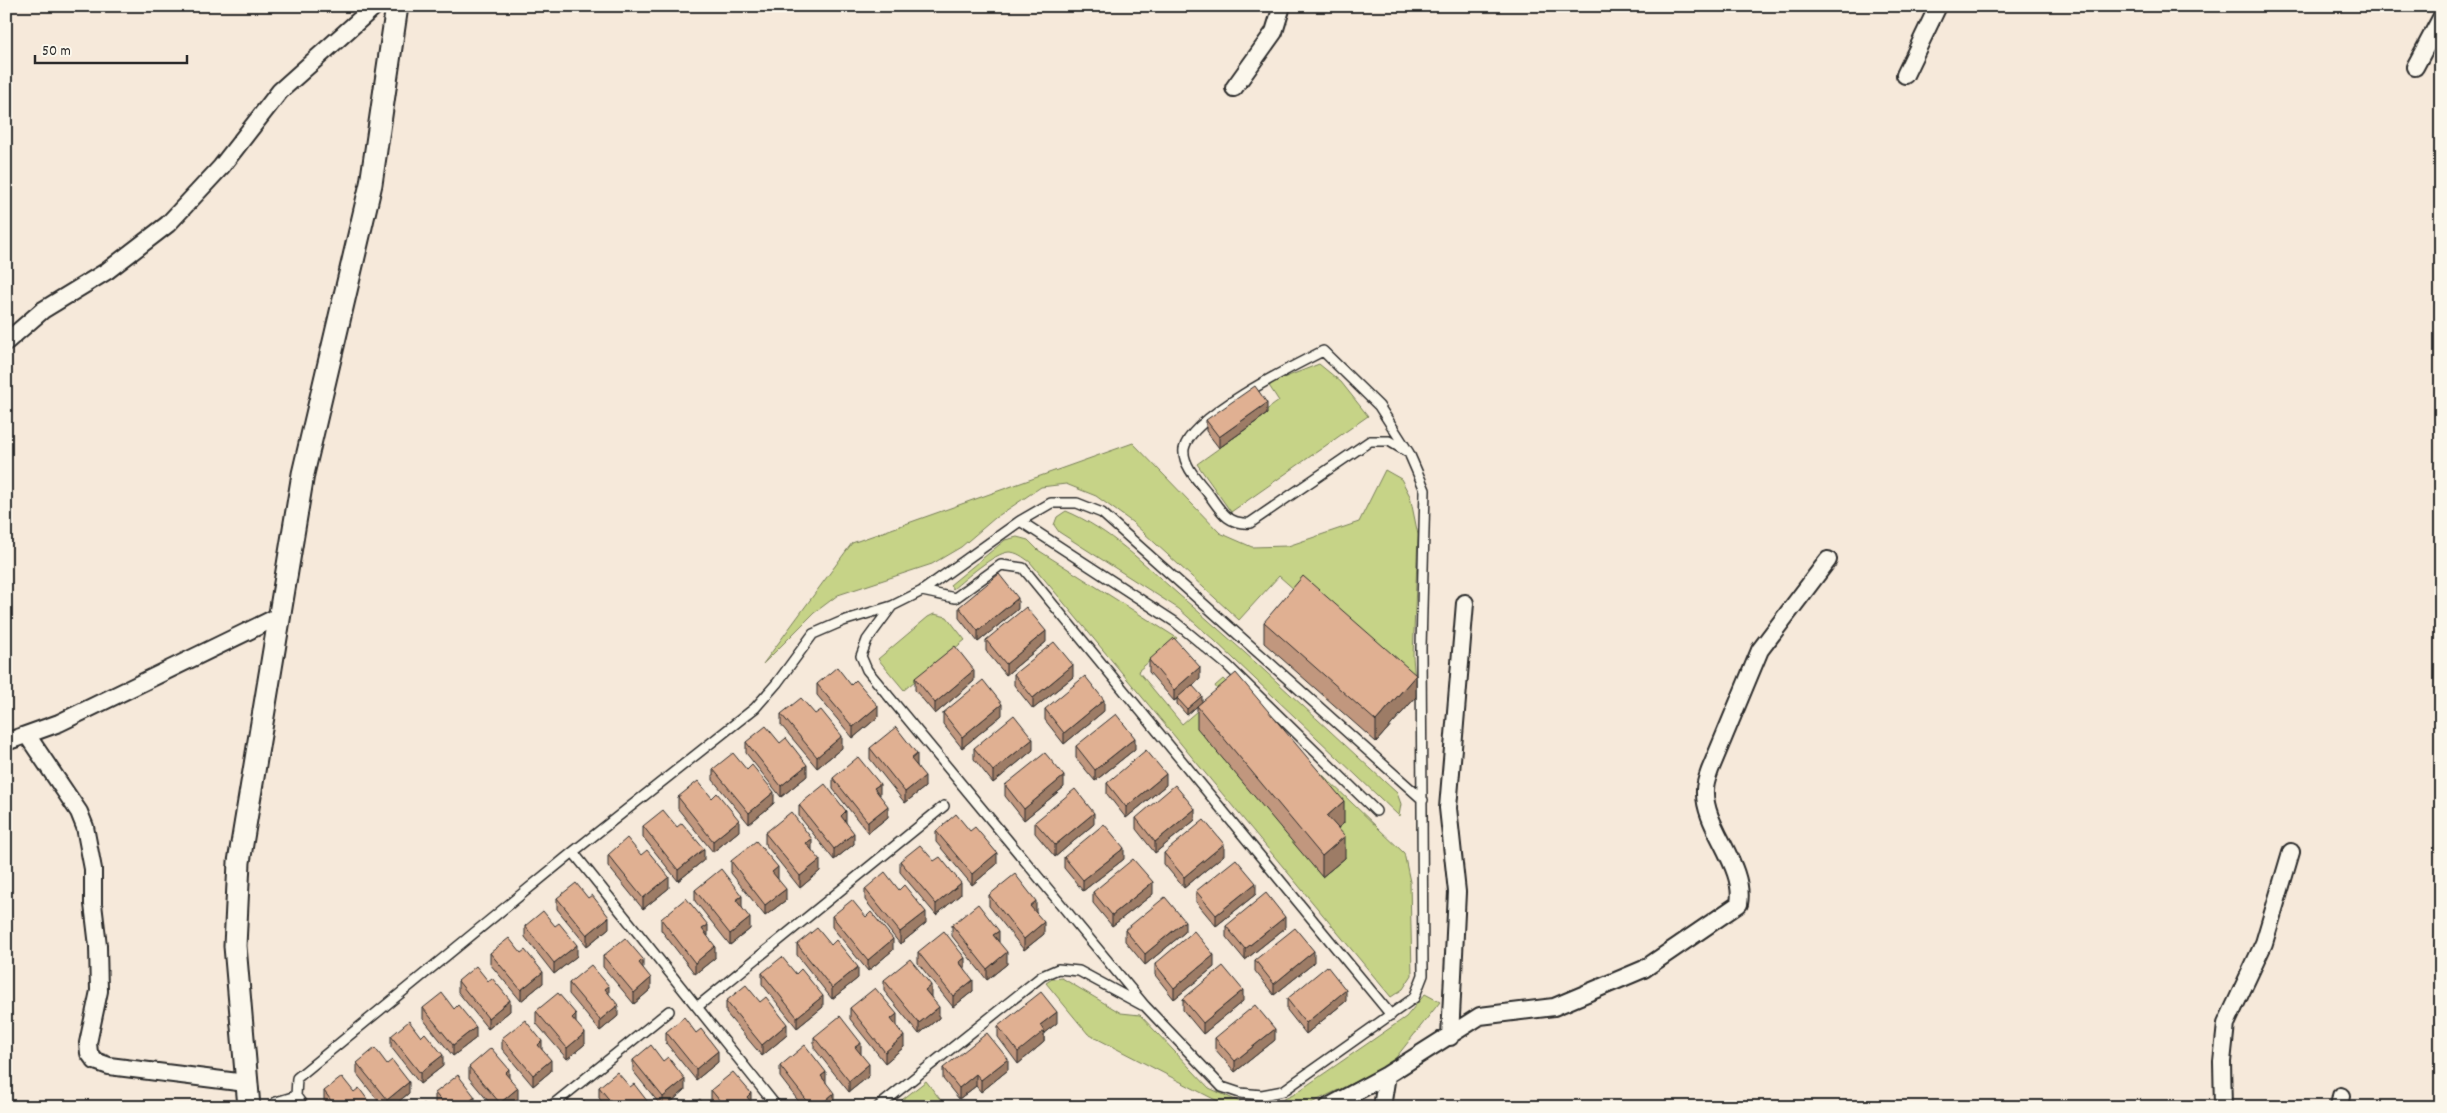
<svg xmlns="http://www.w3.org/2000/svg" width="2447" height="1113" font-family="Dekko,sans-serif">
  <rect width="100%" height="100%" fill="#f6e9da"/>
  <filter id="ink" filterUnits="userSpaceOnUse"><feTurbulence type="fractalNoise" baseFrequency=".02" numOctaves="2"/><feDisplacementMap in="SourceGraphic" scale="10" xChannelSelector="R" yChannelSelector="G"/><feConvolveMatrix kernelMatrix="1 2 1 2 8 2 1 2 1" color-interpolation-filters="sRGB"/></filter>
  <g filter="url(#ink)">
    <!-- green -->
    <path fill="#c6d387" stroke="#787f59" d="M1319 364 1341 382 1368 416 1231 512 1197 464 1267 414 1265 411 1279 401 1268 384Z
      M1133 443 1220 533 1252 547 1288 546 1359 522 1385 470 1401 479 1410 496 1418 535 1413 656 1416 697 1279 576 1239 620 1132 522 1096 496 1066 484 1041 487 995 518 961 547 932 564 838 595 814 613 763 664 852 543Z
      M1066 511C1109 529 1144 564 1178 594 1253 658 1324 726 1397 793L1401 804 1399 816 1214 640 1179 609 1059 532 1054 525 1057 517Z
      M1017 537 1028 540 1038 550 1177 638 1138 671 1182 724 1219 692 1215 686 1223 679 1404 853 1410 882 1412 975 1403 989 1391 997 1030 562C1023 557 1017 552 1009 552 994 553 965 579 953 589L950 585 1005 540Z
      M934 614 947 617 965 640 904 690 878 659 928 617Z
      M1062 978 1121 1013 1140 1015 1209 1088 1242 1103 1263 1104 1278 1102 1293 1095 1406 1017 1425 994 1440 1002 1390 1065 1303 1107H1229L1088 1034 1046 983 1052 979Z
      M926 1081 946 1107H893Z"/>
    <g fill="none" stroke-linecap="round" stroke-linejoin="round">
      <!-- service casing -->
      <g stroke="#2b2b2b" stroke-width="12">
        <path id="service" d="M1323 351 1379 406 1409 453 1389 441H1370L1250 523C1226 525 1220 509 1207 492 1198 481 1182 464 1184 449 1190 417 1293 366 1323 351Z
          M1020 521 1175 622 1227 665 1376 811
          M922 591 955 598 1001 565 1023 568 1391 1015
          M892 606 867 640 861 656 867 670 1145 1006 1222 1087 1240 1093 1262 1095 1283 1091 1414 998 1423 975 1421 648 1425 490 1409 453
          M573 852 697 1007
          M296 1096 297 1078 573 852 755 708 777 683 813 634 843 621 892 606 922 591 1020 521 1051 503H1077L1102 513 1423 800
          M271 1107 276 1102 296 1096 304 1107
          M550 1107 669 1011
          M777 1107 697 1007 944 806
          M878 1107 1042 976 1058 969 1079 971 1142 1005"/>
      </g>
      <!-- minor casing -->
      <g stroke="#2b2b2b" stroke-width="20">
        <path id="minor" d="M2415 67 2441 18
          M1905 75 1938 6
          M1234 88 1274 32 1282 6
          M6 342 43 310 107 271 168 224 221 167 280 91 375 6
          M27 735 79 812 85 827 93 869V904L98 946 99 991 88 1043 89 1053 95 1061 109 1066 246 1083
          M6 742 59 723 279 616
          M1450 1037 1457 892 1448 808 1465 603
          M1328 1107 1387 1075 1480 1016 1554 1007 1644 969 1739 904C1746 865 1703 827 1705 790 1705 783 1708 776 1710 770L1760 650 1828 560
          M1382 1107 1387 1075
          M2223 1107 2222 1062 2226 1024 2264 943 2291 852
          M2339 1107 2341 1096"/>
      </g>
      <!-- tertiary casing -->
      <g stroke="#2b2b2b" stroke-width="25">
        <path id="tertiary" d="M249 1107 235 946 239 862 303 474 371 184 397 6"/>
      </g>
      <!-- service -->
      <use href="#service" stroke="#fbf7ec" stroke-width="9"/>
      <!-- minor -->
      <use href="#minor" stroke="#fbf7ec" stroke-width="16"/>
      <!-- tertiary -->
      <use href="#tertiary" stroke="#fbf7ec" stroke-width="21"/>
    </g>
    <!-- wall -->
    <path fill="#c1977e" stroke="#2b2b2b" d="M1267 414 1219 448 1206 431V420Z
      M959 607 1018 609 978 642 959 618Z
      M1264 622 1416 697 1376 742 1264 643Z
      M986 640 1046 642 1006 675 986 651Z
      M1149 660 1200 679 1191 686 1202 702 1187 715 1177 704V699L1174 701 1149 672Z
      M1014 674 1073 677 1033 709 1014 685Z
      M915 678 974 681 935 714 915 690Z
      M817 684 851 685 878 717 853 738 817 695Z
      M1197 706 1344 823 1338 828 1345 858 1322 877 1197 728Z
      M1045 709 1104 711 1064 744 1045 720Z
      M943 713 1002 715 962 748 943 724Z
      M781 714 842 748 817 768 781 725Z
      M746 742 807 776 781 797 746 753Z
      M1076 746 1135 749 1095 781 1076 758Z
      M870 748 917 765 925 787 905 803 870 759Z
      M974 748 1033 750 993 783 974 759Z
      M713 769 747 770 774 803 749 824 713 780Z
      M833 778 879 795 888 817 868 833 833 789Z
      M1107 783 1166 785 1126 818 1107 794Z
      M1005 785 1064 787 1024 820 1005 796Z
      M678 797 712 798 739 831 713 852 678 809Z
      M799 805 846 822 854 844 834 860 799 816Z
      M1136 818 1195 820 1155 853 1136 829Z
      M1035 822 1094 824 1055 857 1035 833Z
      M643 826 704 860 678 881 643 837Z
      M936 831 997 864 972 885 936 842Z
      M765 833 812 850 820 871 800 888 765 844Z
      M1164 853 1224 855 1184 888 1164 864Z
      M608 855 669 888 643 909 608 866Z
      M1064 857 1124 859 1083 891 1064 868Z
      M731 861 778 879 786 900 765 916 731 873Z
      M900 861 961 894 936 915 900 872Z
      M865 889 926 923 900 944 865 900Z
      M695 890 742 907 750 929 730 945 695 901Z
      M1196 891 1256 894 1216 926 1196 902Z
      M1093 892 1153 894 1112 926 1093 903Z
      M989 895 1036 912 1044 934 1024 950 989 906Z
      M557 898 609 928 587 946 557 909Z
      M832 916 866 917 893 950 868 971 832 927Z
      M661 919 707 936 715 958 695 974 661 930Z
      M952 925 998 942 1007 964 987 980 952 936Z
      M525 926 577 956 554 974 525 937Z
      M1226 926 1285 928 1245 960 1226 937Z
      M1125 930 1185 932 1145 965 1125 941Z
      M797 944 831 945 858 978 832 999 797 955Z
      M918 952 965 969 973 991 953 1007 918 963Z
      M490 953H521L543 983 521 1001 490 964Z
      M603 956 643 968 651 989 634 1004 603 967Z
      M1255 960 1314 963 1274 995 1255 971Z
      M1155 964 1214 967 1174 999 1155 975Z
      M762 973 823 1007 797 1028 762 984Z
      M884 980 931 997 939 1018 919 1034 884 991Z
      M458 981H488L510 1011 488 1029 458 992Z
      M569 983 618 1016 600 1031 569 994Z
      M1183 999 1243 1001 1203 1034 1183 1010Z
      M1287 999 1346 1001 1306 1034 1287 1010Z
      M726 1001 760 1002 787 1035 762 1056 726 1013Z
      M423 1008 476 1038 453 1056 423 1019Z
      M850 1008 897 1025 904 1047 885 1063 850 1019Z
      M536 1011 576 1023 585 1044 567 1059 536 1023Z
      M1057 1023 1044 1033V1042L1018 1064 998 1037V1026Z
      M666 1032 696 1033 718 1062 696 1080 666 1043Z
      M391 1036 421 1037 443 1066 420 1084 391 1047Z
      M814 1037 861 1054 869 1076 849 1092 814 1048Z
      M502 1038 542 1050 551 1071 533 1086 502 1049Z
      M1215 1038 1275 1040 1235 1072 1215 1049Z
      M633 1060 685 1090 665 1107H662L633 1071Z
      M357 1063 409 1093 392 1107H383L357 1074Z
      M780 1066 826 1083 834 1104 832 1107H803L780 1077Z
      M469 1067 509 1078 518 1099 509 1107H493L469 1078Z
      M943 1068 1008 1070 981 1092 976 1086 959 1099 943 1079Z
      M599 1087H630L651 1107H606L599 1098Z
      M711 1090 751 1102 755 1107H716L711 1101Z
      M324 1091 354 1092 373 1107H327L324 1102Z
      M435 1093 475 1105 477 1107H437L435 1105Z"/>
    <!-- shaded-wall -->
    <path fill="#9d7b66" stroke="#2b2b2b" d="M1267 403V414L1219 448V437Z
      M1018 598V609L978 642V631Z
      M1046 631V642L1006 675V664Z
      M1073 665V677L1033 709V698Z
      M1200 667V679L1174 701V690Z
      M974 670V681L935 714V703Z
      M1416 675V697L1376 742V721Z
      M1202 696V702L1187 715V709Z
      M1104 700V711L1064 744V733Z
      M1002 704V715L962 748V737Z
      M878 706V717L853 738V727Z
      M842 736V748L817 768V757Z
      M1135 738V749L1095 781V770Z
      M1033 739V750L993 783V771Z
      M917 754V765L911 770V759Z
      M807 765V776L781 797V786Z
      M1166 774V785L1126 818V807Z
      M925 776V787L905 803V792Z
      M1064 776V787L1024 820V809Z
      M880 784V795L874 788Z
      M774 792V803L749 824V813Z
      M1344 801V823L1327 837V816Z
      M888 806V817L868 833V822Z
      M1195 809V820L1155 853V842Z
      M846 811V822L841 827V816Z
      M1094 813V824L1055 857V845Z
      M739 820V831L713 852V841Z
      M854 833V844L834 860V849Z
      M1345 836V858L1322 877V856Z
      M812 839V850L806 854V843Z
      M1224 844V855L1184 888V877Z
      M1124 848V859L1083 891V880Z
      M704 849V860L678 881V870Z
      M997 853V864L972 885V874Z
      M820 860V871L800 888V876Z
      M778 867V879L772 883V872Z
      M669 877V888L643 909V898Z
      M1153 882V894L1112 926V915Z
      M961 883V894L936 915V904Z
      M1256 883V894L1216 926V915Z
      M786 889V900L765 916V905Z
      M742 896V907L736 911V900Z
      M1036 901V912L1030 917V906Z
      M926 912V923L900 944V932Z
      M609 917V928L587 946V935Z
      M1285 917V928L1245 960V949Z
      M750 918V929L730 945V934Z
      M1185 921V932L1145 965V954Z
      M1044 922V934L1024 950V939Z
      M708 925V936L702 929Z
      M999 931V942L993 935Z
      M893 939V950L868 971V960Z
      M577 945V956L554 974V963Z
      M715 946V958L695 974V963Z
      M1314 951V963L1274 995V984Z
      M1007 952V964L987 980V969Z
      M1214 955V967L1174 999V988Z
      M965 958V969L959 962Z
      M643 959V970L639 963Z
      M858 967V978L832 999V988Z
      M543 972V983L521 1001V990Z
      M651 978V989L634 1004V993Z
      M973 980V991L953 1007V996Z
      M931 985V997L925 990Z
      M609 986V997L605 989Z
      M1243 990V1001L1203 1034V1023Z
      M1346 990V1001L1306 1034V1023Z
      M823 996V1007L797 1028V1017Z
      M510 1000V1011L488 1029V1018Z
      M618 1005V1016L600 1031V1020Z
      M939 1007V1018L919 1034V1023Z
      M1057 1012V1023L1044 1033V1042L1018 1064V1052L1040 1025Z
      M576 1014V1025L572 1018Z
      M897 1014V1025L891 1030V1019Z
      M787 1024V1035L762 1056V1045Z
      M476 1027V1038L453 1056V1045Z
      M1275 1029V1040L1235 1072V1061Z
      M585 1033V1044L567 1059V1048Z
      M904 1036V1047L885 1063V1052Z
      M542 1041V1052L538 1045Z
      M861 1043V1054L855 1058V1047Z
      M718 1051V1062L696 1080V1069Z
      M443 1055V1066L420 1084V1073Z
      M1008 1059V1070L981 1092V1080Z
      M551 1060V1071L533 1086V1075Z
      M869 1064V1076L849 1092V1081Z
      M509 1069V1081L505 1073Z
      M826 1072V1083L821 1076Z
      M976 1074V1086L959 1099V1088Z
      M685 1079V1090L665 1107H663V1097Z
      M409 1082V1093L392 1107H387V1100Z
      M518 1088V1099L509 1107H500V1103Z
      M751 1093V1105L747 1097Z
      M834 1093V1104L832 1107H818Z
      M475 1097V1107L471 1100Z"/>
    <!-- building -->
    <path fill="#e0b092" stroke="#2b2b2b" d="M1255 386 1267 403 1219 437 1206 420Z
      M999 574 1018 598 978 631 959 607Z
      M1303 576 1416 675 1376 721 1264 622Z
      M1026 607 1046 631 1006 664 986 640Z
      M1174 638 1200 667 1174 690 1149 660Z
      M1054 642 1073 665 1033 698 1014 674Z
      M955 646 974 670 935 703 915 678Z
      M837 667 851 685 856 680 878 706 853 727 817 684Z
      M1236 673 1344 801 1327 816 1345 836 1322 856 1197 706Z
      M1085 676 1104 700 1064 733 1045 709Z
      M983 680 1002 704 962 737 943 713Z
      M1192 685 1202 696 1187 709 1177 698Z
      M801 698 815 714 821 710 842 736 817 757 781 714Z
      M1116 714 1135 738 1095 770 1076 746Z
      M1014 715 1033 739 993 771 974 748Z
      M766 726 780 743 786 738 807 765 781 786 746 742Z
      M896 727 917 754 911 759 925 776 905 792 870 748Z
      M1146 750 1166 774 1126 807 1107 783Z
      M733 753 747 770 752 765 774 792 749 813 713 769Z
      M1045 753 1064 776 1024 809 1005 785Z
      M858 757 880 784 874 788 888 806 868 822 833 778Z
      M698 781 712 798 717 793 739 820 713 841 678 797Z
      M825 784 846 811 841 816 854 833 834 849 799 805Z
      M1175 785 1195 809 1155 842 1136 818Z
      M1075 789 1094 813 1055 845 1035 822Z
      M663 810 677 827 682 823 704 849 678 870 643 826Z
      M791 812 812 839 806 843 820 860 800 876 765 833Z
      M956 814 970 831 975 827 997 853 972 874 936 831Z
      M1204 820 1224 844 1184 877 1164 853Z
      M1104 824 1124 848 1083 880 1064 857Z
      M627 838 641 855 647 850 669 877 643 898 608 855Z
      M756 841 778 867 772 872 786 889 765 905 731 861Z
      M920 845 934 861 940 857 961 883 936 904 900 861Z
      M1133 859 1153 882 1112 915 1093 892Z
      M1236 859 1256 883 1216 915 1196 891Z
      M721 869 742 896 736 900 750 918 730 934 695 890Z
      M885 872 899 890 904 885 926 912 900 932 865 889Z
      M1015 874 1036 901 1030 906 1044 922 1024 939 989 895Z
      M576 883 588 898 592 895 609 917 587 935 557 898Z
      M1266 893 1285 917 1245 949 1226 926Z
      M1165 897 1185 921 1145 954 1125 930Z
      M686 898 708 925 702 929 715 946 695 963 661 919Z
      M852 900 866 917 871 912 893 939 868 960 832 916Z
      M978 904 999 931 993 935 1007 952 987 969 952 925Z
      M543 911 555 926 559 923 577 945 554 963 525 926Z
      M817 928 831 945 836 940 858 967 832 988 797 944Z
      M1295 928 1314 951 1274 984 1255 960Z
      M944 931 965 958 959 962 973 980 953 996 918 952Z
      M1194 931 1214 955 1174 988 1155 964Z
      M509 938 521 953 525 950 543 972 521 990 490 953Z
      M625 938 643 959 639 963 651 978 634 993 603 956Z
      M782 957 796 974 801 969 823 996 797 1017 762 973Z
      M910 959 931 985 925 990 939 1007 919 1023 884 980Z
      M591 965 609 986 605 989 618 1005 600 1020 569 983Z
      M476 966 488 981 492 978 510 1000 488 1018 458 981Z
      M1223 966 1243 990 1203 1023 1183 999Z
      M1327 966 1346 990 1306 1023 1287 999Z
      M746 985 760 1002 766 997 787 1024 762 1045 726 1001Z
      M875 988 897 1014 891 1019 904 1036 885 1052 850 1008Z
      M1041 992 1057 1012 1040 1025 1044 1031 1018 1052 998 1026Z
      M442 993 454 1009 458 1005 476 1027 453 1045 423 1008Z
      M558 993 576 1014 572 1018 585 1033 567 1048 536 1011Z
      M1255 1005 1275 1029 1235 1061 1215 1038Z
      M840 1016 861 1043 855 1047 869 1064 849 1081 814 1037Z
      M684 1017 696 1033 701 1029 718 1051 696 1069 666 1032Z
      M525 1020 542 1041 538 1045 551 1060 533 1075 502 1038Z
      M409 1021 421 1037 425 1033 443 1055 420 1073 391 1036Z
      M987 1033 1008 1059 981 1080 976 1074 959 1088 943 1068Z
      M651 1045 663 1061 668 1057 685 1079 663 1097 633 1060Z
      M805 1045 826 1072 821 1076 834 1093 818 1107H812L780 1066Z
      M375 1048 387 1064 392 1060 409 1082 387 1100 357 1063Z
      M491 1048 509 1069 505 1073 518 1088 500 1103 469 1067Z
      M617 1072 630 1087 634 1084 651 1106 650 1107H615L599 1087Z
      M733 1072 751 1093 747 1097 755 1107H725L711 1090Z
      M458 1075 475 1097 471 1100 477 1107H446L435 1093Z
      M342 1077 354 1092 359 1088 373 1107H336L324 1091Z
      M700 1099 706 1107H690Z
      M584 1100 590 1107H576Z
      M424 1103 427 1107H420Z"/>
  </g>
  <!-- margin -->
  <rect width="2447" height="1113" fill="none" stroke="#fbf7ec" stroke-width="25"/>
  <rect x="12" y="12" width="2422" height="1088" fill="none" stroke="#2b2b2b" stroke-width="2" filter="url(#ink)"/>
  <!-- scale -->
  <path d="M35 55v8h152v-8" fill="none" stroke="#2b2b2b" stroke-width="2.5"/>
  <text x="42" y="55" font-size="15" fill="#2b2b2b" stroke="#fbf7ec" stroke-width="4" paint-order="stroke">50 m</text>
</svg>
